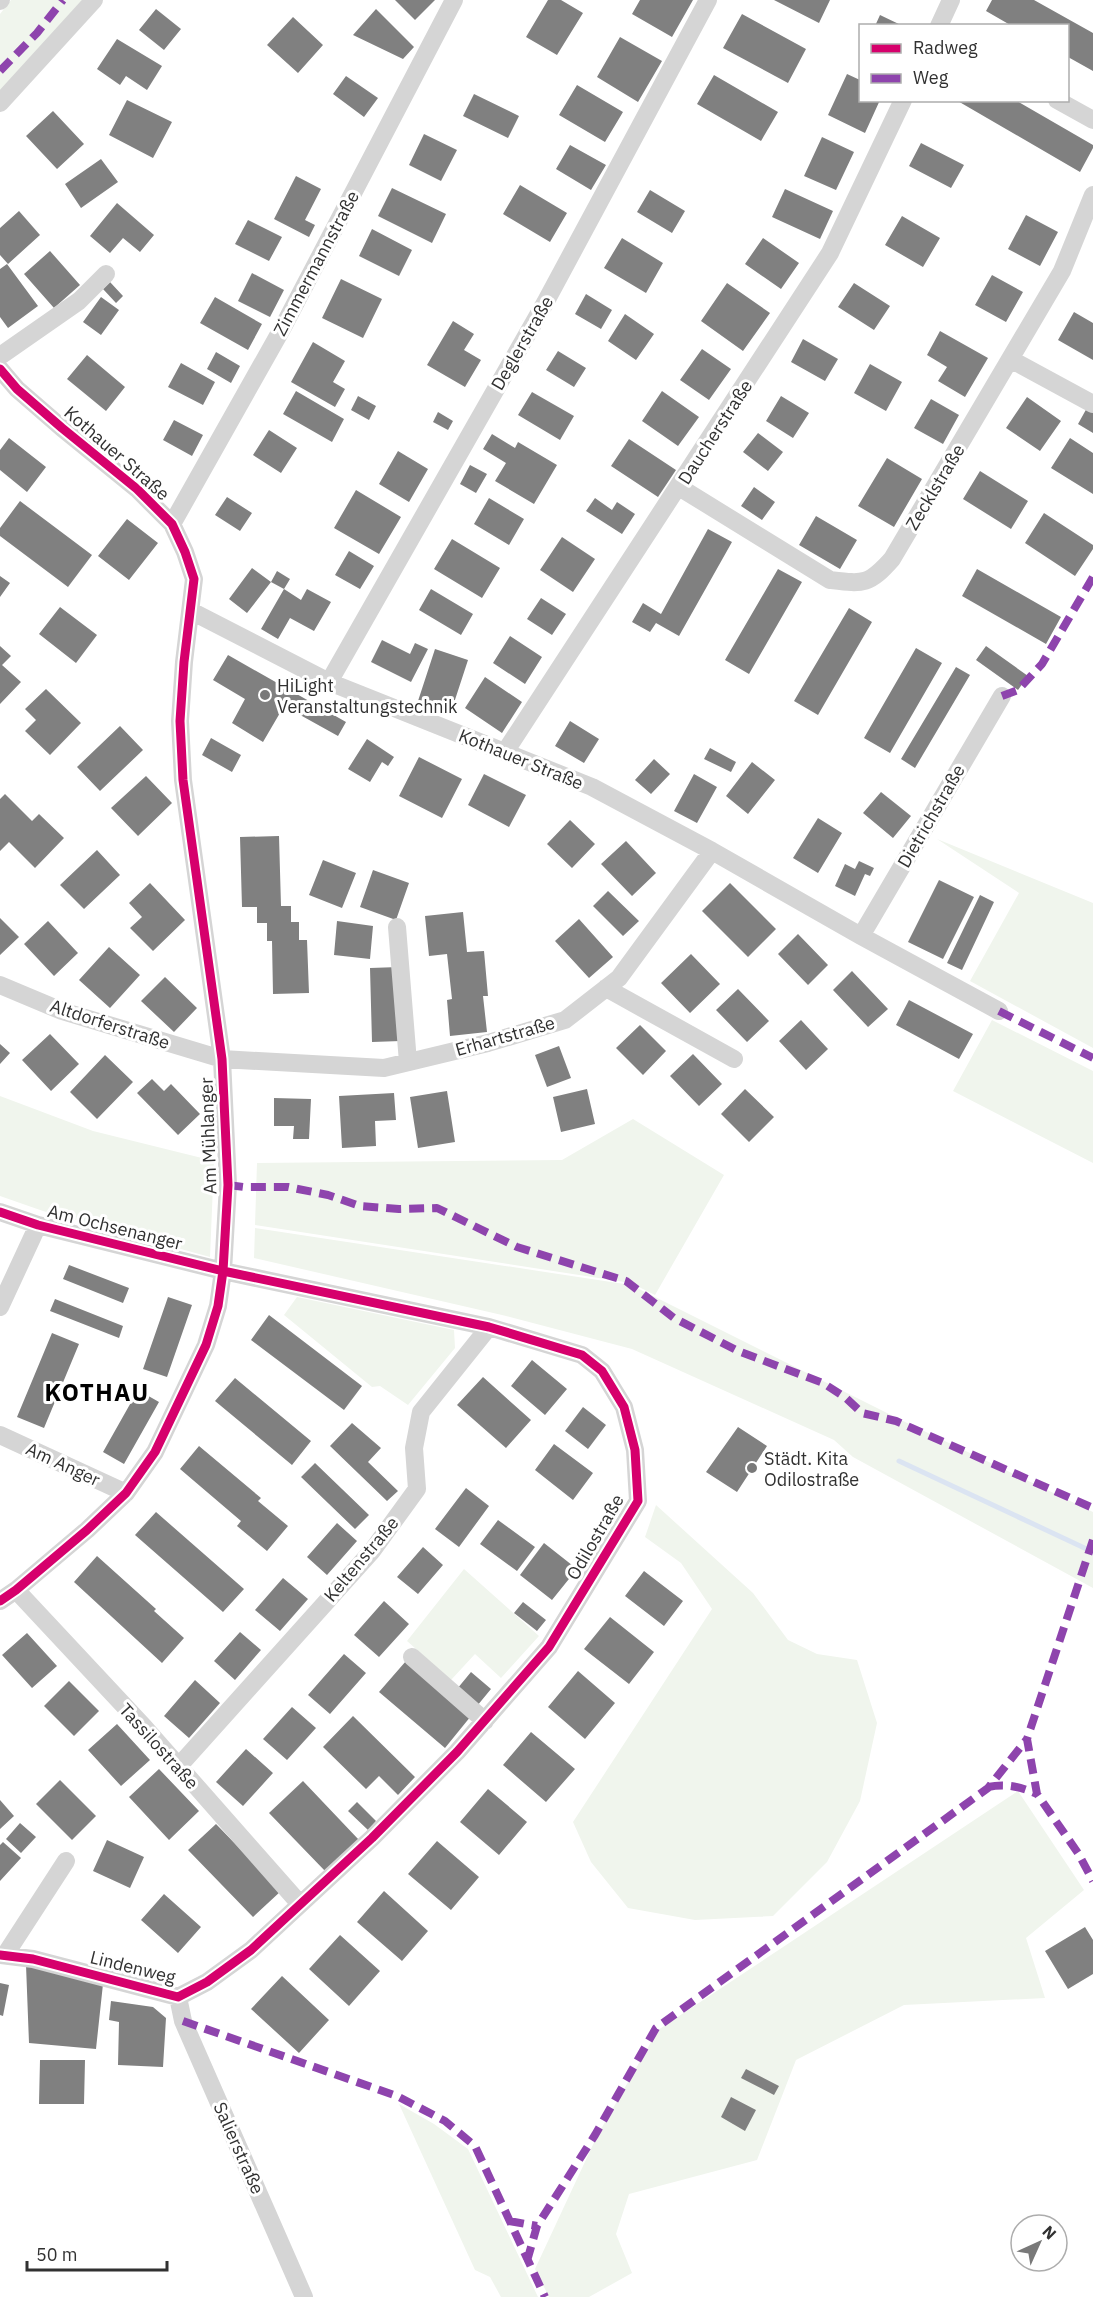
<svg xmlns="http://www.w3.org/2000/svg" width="1093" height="2297" font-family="'IBM Plex Sans',sans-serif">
  <rect width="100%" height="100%" fill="#fff"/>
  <!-- green -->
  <path fill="#f0f5ed" d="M11 0H88L0 96V14Z
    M937 839 1093 903V1048L970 981 1019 893Z
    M992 1020 1093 1071V1163L953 1091Z
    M0 1096 93 1131 214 1161 210 1257 43 1211 0 1196Z
    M633 1119 724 1175 655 1295 631 1283 255 1225 257 1163 562 1160Z
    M255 1228 631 1285 903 1421 1093 1512V1588L853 1457 834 1440 632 1349 502 1315 254 1258Z
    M297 1297 454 1330 455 1348 408 1405 380 1386 372 1387 284 1315Z
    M656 1505 753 1593 788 1640 817 1654 857 1660 877 1723 860 1801 827 1862 773 1916 695 1920 628 1908 591 1862 573 1822 712 1609 681 1563 645 1537Z
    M464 1569 539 1636 501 1678 475 1654 451 1680 407 1641Z
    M1018 1791 1084 1890 1026 1938 1045 1998 904 2005 796 2060 757 2160 629 2194 616 2234 632 2273 589 2297H549L535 2269 597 2136 658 2030Z
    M399 2104 434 2124 468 2149 538 2297H501L490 2277 475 2270Z"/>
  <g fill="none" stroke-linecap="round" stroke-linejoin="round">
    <!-- stream -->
    <path stroke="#dbe4f2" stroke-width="5" d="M899 1461 1093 1552"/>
  </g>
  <!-- building -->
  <path fill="#808080" d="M395 0H435L415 20Z
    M548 0H561L583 13 557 55 526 37Z
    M640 0H693L672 37 632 14Z
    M774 0H830L819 23Z
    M992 0H1034L1093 33V71L1068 57V26H1012L986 11Z
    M156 9 181 29 164 50 139 30Z
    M376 9 414 47 403 59 353 35Z
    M742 14 806 49 788 83 723 48Z
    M880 15 903 26H875Z
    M293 17 323 45 298 73 267 45Z
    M620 37 662 61 638 102 597 77Z
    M117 39 162 66 147 90 126 76 120 85 97 69Z
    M847 74 860 80V100H880L865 133 828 115Z
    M714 75 778 112 761 141 697 104Z
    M346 76 378 98 364 117 333 94Z
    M577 85 623 112 605 142 559 115Z
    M474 94 519 116 508 138 463 116Z
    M127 100 172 122 153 158 109 135Z
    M956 100H1015L1093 145V148L1080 172Z
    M53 111 84 144 57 169 26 136Z
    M424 134 457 150 441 181 409 165Z
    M822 137 854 152 836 190 804 176Z
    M921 143 964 165 951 188 909 166Z
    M570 145 606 165 591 190 556 169Z
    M101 159 118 182 81 208 65 184Z
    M296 176 321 189 305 220 315 225 309 237 274 219Z
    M520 185 567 213 550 242 503 214Z
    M392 188 446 214 432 243 378 216Z
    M785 189 833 211 820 239 772 217Z
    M650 190 685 211 672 233 637 212Z
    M117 203 154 235 140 252 123 238 110 253 90 236Z
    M19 211 40 235 8 264 0 255V228Z
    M1026 215 1058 232 1040 266 1008 249Z
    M902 216 940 238 923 267 885 245Z
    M248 220 282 237 269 261 235 244Z
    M372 229 412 250 399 276 359 256Z
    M622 238 663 263 646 293 604 268Z
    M763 238 799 263 781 289 745 264Z
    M50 251 80 285 54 308 24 274Z
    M7 264 38 306 8 328 0 317V269Z
    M252 273 284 290 270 317 238 301Z
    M992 275 1023 292 1006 322 975 305Z
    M341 279 382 299 363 338 322 318Z
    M110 282 123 296 116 303 103 289Z
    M727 283 770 313 743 351 701 321Z
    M854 283 890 306 874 330 838 307Z
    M586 294 612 310 601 329 575 314Z
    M101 297 119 310 101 335 83 322Z
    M215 297 262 324 248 350 200 323Z
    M1074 312 1093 323V360L1058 340Z
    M625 314 654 334 636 360 608 341Z
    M453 321 474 334 464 350 481 360 465 387 427 365Z
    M940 331 988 358 965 397 938 381 947 367 927 355Z
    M803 339 838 359 825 381 791 362Z
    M313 342 345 361 333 382 345 389 335 407 291 382Z
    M702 349 731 369 709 400 680 380Z
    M558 351 586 368 574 387 546 370Z
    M216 352 240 366 231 383 207 369Z
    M87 355 125 387 106 411 67 379Z
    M181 363 215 382 203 405 168 387Z
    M870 364 902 382 886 411 854 393Z
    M296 391 344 419 332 442 283 414Z
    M662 391 699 417 678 446 642 421Z
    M532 392 574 416 560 440 518 415Z
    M358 396 376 406 369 420 351 410Z
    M781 396 809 413 793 438 766 421Z
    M1027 397 1061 421 1040 451 1006 428Z
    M931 399 959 415 943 444 914 428Z
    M1088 406 1093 408V433L1078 424Z
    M438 412 453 421 448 430 433 422Z
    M174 420 203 435 192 456 163 440Z
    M269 430 297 448 281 473 253 455Z
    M758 433 783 452 768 471 743 452Z
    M492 434 515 448 518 442 557 465 534 504 495 481 506 463 483 449Z
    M9 438 46 467 27 492 0 470V450Z
    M1070 438 1093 453V494L1051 468Z
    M629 439 676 470 658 497 611 466Z
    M398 451 428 469 409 502 379 484Z
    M887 458 922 479 894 527 858 506Z
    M470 465 487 474 476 493 460 484Z
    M980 471 1028 501 1011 529 963 499Z
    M754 487 775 502 762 520 741 506Z
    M356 490 401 517 379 554 334 528Z
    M227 497 252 513 240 531 215 515Z
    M489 498 524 519 509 545 474 524Z
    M595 498 612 510 617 502 635 514 622 534 586 511Z
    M20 501 92 555 68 587 0 536V528Z
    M1044 513 1093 545V549L1075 576 1025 543Z
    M816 516 857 540 840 569 799 545Z
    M127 519 158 543 129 580 98 556Z
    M708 529 732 542 679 636 656 623 650 632 632 622 643 603 661 614Z
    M562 537 595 559 573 592 540 570Z
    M452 539 500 568 482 598 434 569Z
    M349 551 374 566 360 589 335 575Z
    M252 568 271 582 247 613 229 599Z
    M778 569 802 582 749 674 725 660Z
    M977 569 1061 617 1046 644 962 596Z
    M277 571 290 579 284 589 271 582Z
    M0 576 10 583 0 597Z
    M284 589 301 600 307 589 331 602 314 631 290 618 278 639 261 629Z
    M431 589 473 614 461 635 419 610Z
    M541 598 566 614 552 635 527 619Z
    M60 607 97 635 76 663 39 634Z
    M849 608 872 622 818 715 794 701Z
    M510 636 542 657 525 684 493 663Z
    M382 640 410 654 415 643 428 649 411 682 371 662Z
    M0 646 11 656 2 665 21 682 0 704Z
    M986 646 1028 676 1018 690 976 660Z
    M916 648 942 663 890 753 864 738Z
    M435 649 468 660 451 712 418 701Z
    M228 655 346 722 338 736 284 706 263 742 232 723 245 699 213 680Z
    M956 667 970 675 915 768 901 759Z
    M485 677 522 702 502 733 465 708Z
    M46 689 81 723 50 755 25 731 36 720 25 709Z
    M570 721 599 739 584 763 555 746Z
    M120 726 143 750 100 791 77 767Z
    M211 738 241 755 232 772 202 755Z
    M367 739 394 757 388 766 382 762 370 782 348 769Z
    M710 748 736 762 731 772 704 759Z
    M419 757 462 779 442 818 399 796Z
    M654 759 670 774 651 794 635 780Z
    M752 762 775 780 748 814 726 796Z
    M484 774 526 795 509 827 468 805Z
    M694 774 717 787 697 823 674 811Z
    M146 776 172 803 138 836 111 808Z
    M881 792 911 816 893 838 863 813Z
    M5 794 32 821 39 814 64 838 35 868 9 842 0 851V799Z
    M818 818 842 833 818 873 793 858Z
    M570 820 595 844 572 868 547 844Z
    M279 836 281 906H291V922H299V940H307L309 993 273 994 272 941H267V923H257V907H242L240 837Z
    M626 841 656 873 632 896 601 864Z
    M97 850 120 875 84 909 60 885Z
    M323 860 356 873 342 908 309 895Z
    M859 861 874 868 870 876 865 874 855 896 835 886 845 864 855 869Z
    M373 870 409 883 396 920 360 907Z
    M939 880 974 897 943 959 908 942Z
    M150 883 185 920 153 951 130 928 142 917 129 903Z
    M730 883 776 929 748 957 702 911Z
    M608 891 639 921 623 936 593 906Z
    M980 895 994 902 962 970 947 963Z
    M463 912 467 952 484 951 488 996H483L487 1032 450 1036 447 1000 452 999 447 954 429 956 425 916Z
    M0 918 19 937 0 955Z
    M579 919 613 957 589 978 555 941Z
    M48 921 78 953 54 976 24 944Z
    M337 921 373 926 370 959 334 955Z
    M798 934 828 965 808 985 778 954Z
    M109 947 140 975 110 1008 79 980Z
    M691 954 720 984 690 1013 661 983Z
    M399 967 401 1041 372 1042 370 968Z
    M852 971 888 1009 868 1027 833 990Z
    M165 977 197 1008 174 1032 141 1001Z
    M738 989 769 1021 747 1042 716 1010Z
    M909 1000 973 1034 959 1059 896 1025Z
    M801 1020 828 1049 806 1070 779 1041Z
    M640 1025 666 1051 643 1075 616 1048Z
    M50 1034 79 1064 51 1091 22 1060Z
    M0 1044 10 1053 0 1064Z
    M559 1046 571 1078 547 1087 535 1055Z
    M693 1054 722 1084 699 1106 670 1076Z
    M105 1055 133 1082 97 1119 70 1092Z
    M152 1079 164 1091 171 1084 200 1114 178 1135 137 1093Z
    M587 1089 595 1124 561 1132 553 1097Z
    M745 1089 774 1117 749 1142 721 1114Z
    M447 1091 455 1142 418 1148 410 1097Z
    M394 1093 396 1120 375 1121 376 1146 342 1148 339 1096Z
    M274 1098 311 1099 309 1139H293L294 1126H274Z
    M69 1265 129 1288 123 1303 63 1279Z
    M168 1297 192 1305 167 1377 143 1369Z
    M55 1299 123 1326 119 1338 50 1311Z
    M269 1315 362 1386 344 1410 251 1340Z
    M52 1333 79 1344 44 1428 17 1417Z
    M532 1360 567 1389 545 1415 511 1386Z
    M483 1377 531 1420 506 1448 457 1405Z
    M235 1378 311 1441 292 1465 215 1401Z
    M138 1390 159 1402 124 1464 103 1452Z
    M583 1407 606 1425 588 1449 565 1431Z
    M352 1423 381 1448 368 1462 398 1491 387 1501 330 1446Z
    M738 1427 767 1446 737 1492 706 1472Z
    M554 1444 593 1473 573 1500 535 1470Z
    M199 1446 261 1498 258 1501 288 1526 267 1551 237 1526 241 1521 180 1469Z
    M315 1463 369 1515 355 1529 301 1477Z
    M466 1488 489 1506 459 1547 435 1529Z
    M156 1512 244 1589 223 1612 135 1535Z
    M498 1520 535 1547 517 1571 480 1544Z
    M337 1523 357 1541 327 1575 307 1557Z
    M544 1543 577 1569 552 1600 520 1575Z
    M423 1547 443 1565 418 1594 397 1577Z
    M97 1556 156 1609 154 1611 184 1638 162 1663 74 1582Z
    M644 1571 683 1601 664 1626 625 1596Z
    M283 1578 308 1599 280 1631 255 1610Z
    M384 1601 409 1624 379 1657 354 1635Z
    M523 1602 546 1620 537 1631 514 1613Z
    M610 1617 654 1652 629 1684 584 1649Z
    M240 1632 261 1650 235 1680 214 1661Z
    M27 1633 57 1666 32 1688 2 1655Z
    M344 1654 366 1673 330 1714 308 1695Z
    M406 1661 471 1716 445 1748 379 1692Z
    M578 1671 615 1703 585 1739 548 1707Z
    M471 1672 491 1689 477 1706 457 1689Z
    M195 1680 220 1703 189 1738 164 1716Z
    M69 1681 99 1711 74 1736 44 1706Z
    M292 1707 316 1728 287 1760 263 1739Z
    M353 1716 415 1777 398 1795 379 1776 366 1789 323 1747Z
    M117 1724 150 1760 121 1786 88 1750Z
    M531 1732 575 1769 546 1802 503 1765Z
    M246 1749 273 1773 243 1806 216 1782Z
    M159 1769 199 1811 169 1840 129 1797Z
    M60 1780 96 1816 72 1840 36 1804Z
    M303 1781 359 1840 326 1872 269 1813Z
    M488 1789 527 1822 499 1855 460 1822Z
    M0 1800 14 1816 0 1829Z
    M357 1802 376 1821 368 1830 348 1811Z
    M20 1823 36 1837 21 1853 6 1839Z
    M216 1824 281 1891 253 1917 188 1850Z
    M107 1840 144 1857 130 1888 93 1871Z
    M437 1841 479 1877 451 1910 408 1874Z
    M3 1842 21 1858 0 1881V1845Z
    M384 1891 428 1931 402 1961 357 1922Z
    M164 1894 201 1927 178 1953 141 1920Z
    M1085 1927 1093 1940V1974L1068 1989 1045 1951Z
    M340 1935 380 1971 349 2006 309 1969Z
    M26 1965 103 1984 96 2049 29 2043Z
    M282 1976 329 2020 299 2053 251 2009Z
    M0 1983 9 1985 3 2016 0 2015Z
    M111 2001 153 2007 166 2018 163 2067 118 2065 119 2022 109 2020Z
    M40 2060H85L84 2104H39Z
    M746 2069 779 2086 774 2095 741 2078Z
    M731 2097 756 2110 745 2131 721 2117Z"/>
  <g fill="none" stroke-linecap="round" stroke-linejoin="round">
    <!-- minor -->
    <path stroke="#d5d5d5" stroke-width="18" d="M0 1 1 0
      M939 26 951 0
      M1057 100 1093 120
      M0 103 94 0
      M0 356 79 301 106 274
      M1010 359 1093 404
      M0 369 17 389 62 428 137 489 172 524 185 552 194 579 184 662 180 721 183 780 222 1059 228 1185 223 1271 218 1306 206 1345 155 1452 126 1493 87 1530 16 1590 0 1601
      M679 487 830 580C864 584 869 585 892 559L1062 271 1093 195
      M172 524 283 327 454 0
      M191 611 329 682 592 787 712 851 861 936 999 1011
      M329 682 545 303 708 0
      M505 752 830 253 903 100
      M397 927 408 1062
      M861 936 1002 696
      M0 985 62 1011 222 1059 384 1068 488 1043 565 1020 619 978 712 851
      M606 988 734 1059
      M0 1212 38 1225 223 1271 489 1327 582 1355 602 1371 624 1407 635 1450 638 1501 549 1647 457 1752 372 1838 251 1950 207 1982 178 1997 33 1959 0 1955
      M0 1307 38 1225
      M0 1435 126 1493
      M16 1590 144 1727 300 1904
      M412 1657 485 1721
      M178 1767 372 1551 417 1489 414 1448 421 1412 489 1327
      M5 1955 66 1861
      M178 1997 183 2021 304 2297"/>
    <!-- quiet -->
    <path stroke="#8e44ad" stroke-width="8" stroke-dasharray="15 8" stroke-linecap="butt" d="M0 71 37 33 63 0
      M1002 696 1018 690 1042 664 1093 577
      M999 1011 1093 1058
      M228 1185 244 1187H288L328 1195 360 1206 399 1209 437 1208 517 1247 626 1281 674 1318 738 1351 823 1383 846 1398 862 1413 896 1421 1093 1508
      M1093 1540 1027 1739 1037 1794 1078 1853 1093 1881
      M988 1787C1006 1783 1021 1787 1037 1794
      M183 2021 397 2096 445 2121 475 2146 545 2297
      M509 2221 537 2226
      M527 2261 537 2226 595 2135 656 2028 988 1788 1027 1739"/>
    <!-- cycleway casing -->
    <g stroke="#fff" stroke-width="13">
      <path id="cycleway" d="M0 369 17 389 62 428 137 489 172 524 185 552 194 579 184 662 180 721 183 780 222 1059 228 1185 223 1271 218 1306 206 1345 155 1452 126 1493 87 1530 16 1590 0 1601
        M0 1212 38 1225 223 1271 489 1327 582 1355 602 1371 624 1407 635 1450 638 1501 549 1647 457 1752 372 1838 251 1950 207 1982 178 1997 33 1959 0 1955"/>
    </g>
    <!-- cycleway -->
    <use href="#cycleway" stroke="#d6006c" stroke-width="9"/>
  </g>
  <!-- markers -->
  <g fill="#797979" stroke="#fff" stroke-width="2">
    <circle cx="265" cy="695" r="6"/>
    <circle cx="752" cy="1468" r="6"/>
  </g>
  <g text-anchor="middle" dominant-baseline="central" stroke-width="6" stroke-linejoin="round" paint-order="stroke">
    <!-- street labels -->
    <g font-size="18" fill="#313131" stroke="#fff">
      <text transform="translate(316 263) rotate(-62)">Zimmermannstraße</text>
      <text transform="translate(522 343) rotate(-60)">Deglerstraße</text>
      <text transform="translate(715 432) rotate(-57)">Daucherstraße</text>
      <text transform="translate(117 453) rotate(41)">Kothauer Straße</text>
      <text transform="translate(935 487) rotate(-59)">Zecklstraße</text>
      <text transform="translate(521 759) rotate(22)">Kothauer Straße</text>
      <text transform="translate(931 816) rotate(-60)">Dietrichstraße</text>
      <text transform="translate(110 1024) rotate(18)">Altdorferstraße</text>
      <text transform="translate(505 1036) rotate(-16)">Erhartstraße</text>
      <text transform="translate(208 1136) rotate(-92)">Am Mühlanger</text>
      <text transform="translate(115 1227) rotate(14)">Am Ochsenanger</text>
      <text transform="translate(63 1464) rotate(25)">Am Anger</text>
      <text transform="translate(595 1537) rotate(-60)">Odilostraße</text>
      <text transform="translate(361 1559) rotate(-50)">Keltenstraße</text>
      <text transform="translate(159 1746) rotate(48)">Tassilostraße</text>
      <text transform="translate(133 1967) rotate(14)">Lindenweg</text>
      <text transform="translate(239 2148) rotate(66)">Salierstraße</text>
    </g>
    <!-- poi labels -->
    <g font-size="18" fill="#313131" stroke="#fff" text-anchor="start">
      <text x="277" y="685">HiLight<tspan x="277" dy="21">Veranstaltungstechnik</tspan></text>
      <text x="764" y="1458">Städt. Kita<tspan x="764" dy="21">Odilostraße</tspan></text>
    </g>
    <!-- district labels -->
    <g font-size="24" font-weight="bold" letter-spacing="1.5" fill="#000" stroke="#fff">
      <text x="97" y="1392">KOTHAU</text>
    </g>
  </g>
  <!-- legend -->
  <rect x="859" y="24" width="210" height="78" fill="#ffffff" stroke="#adadad" stroke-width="1.5"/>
  <rect x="871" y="44" width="30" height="9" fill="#d6006c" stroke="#adadad" stroke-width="1.5"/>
  <text x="913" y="54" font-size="18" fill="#313131">Radweg</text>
  <rect x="871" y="74" width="30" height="9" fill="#8e44ad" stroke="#adadad" stroke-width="1.5"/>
  <text x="913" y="84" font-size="18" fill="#313131">Weg</text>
  <!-- north arrow -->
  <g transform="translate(1039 2243) rotate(45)"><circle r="28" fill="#ffffff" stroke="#adadad" stroke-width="1.5"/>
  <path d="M0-4.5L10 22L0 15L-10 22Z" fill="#797979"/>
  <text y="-9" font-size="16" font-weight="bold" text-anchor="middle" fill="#313131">N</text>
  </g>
  <!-- scale -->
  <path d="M27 2261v9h140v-9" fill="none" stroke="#313131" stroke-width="3"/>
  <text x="36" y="2261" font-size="18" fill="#313131" stroke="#ffffff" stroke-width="4.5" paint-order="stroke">50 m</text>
</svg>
